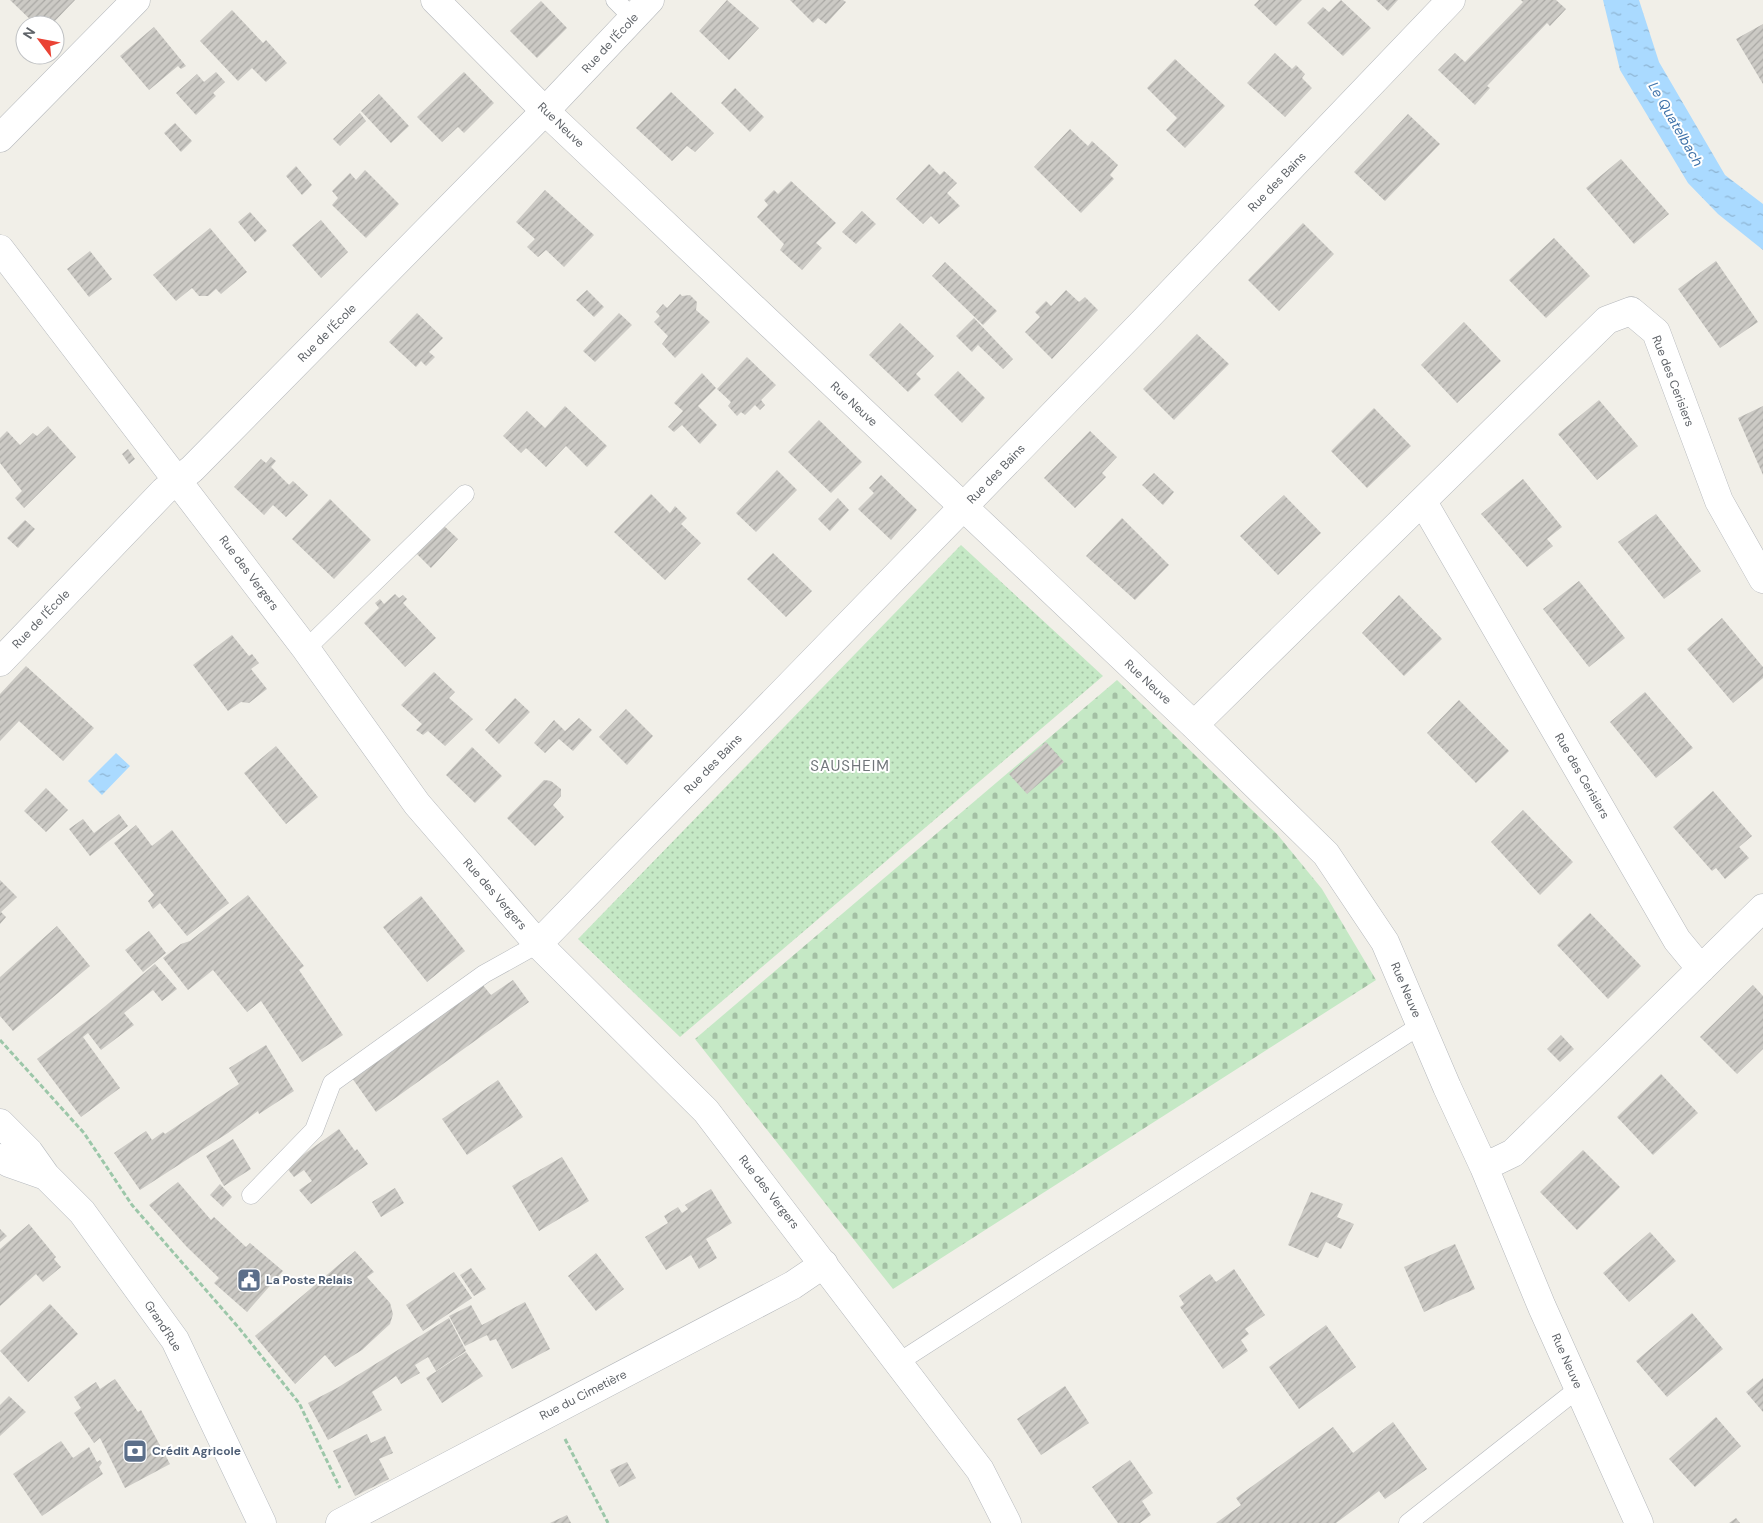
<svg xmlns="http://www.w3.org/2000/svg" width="1763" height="1523" font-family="'DM Sans',sans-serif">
  <defs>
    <pattern id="grass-dots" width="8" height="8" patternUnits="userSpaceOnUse" patternTransform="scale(1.25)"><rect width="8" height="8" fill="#c5e8c5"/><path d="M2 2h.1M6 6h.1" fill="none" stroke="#a3c0a4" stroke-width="1.8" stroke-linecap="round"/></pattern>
    <pattern id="cemetery-stones" width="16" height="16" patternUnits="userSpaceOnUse" patternTransform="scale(1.25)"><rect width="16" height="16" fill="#c5e8c5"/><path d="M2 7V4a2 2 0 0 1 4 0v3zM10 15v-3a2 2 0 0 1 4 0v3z" fill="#a3c0a4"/></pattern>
    <pattern id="water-ripples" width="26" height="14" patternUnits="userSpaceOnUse" patternTransform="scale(1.25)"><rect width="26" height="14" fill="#aadaff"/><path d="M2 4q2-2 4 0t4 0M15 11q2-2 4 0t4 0" fill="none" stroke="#8eb4d2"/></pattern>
    <pattern id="building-hatch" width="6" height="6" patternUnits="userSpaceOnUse" patternTransform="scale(1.25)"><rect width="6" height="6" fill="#cccac5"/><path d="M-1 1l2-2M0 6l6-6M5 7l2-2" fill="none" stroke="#a9a8a4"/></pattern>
  </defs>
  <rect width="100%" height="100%" fill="#f1efe8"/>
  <!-- grass -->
  <path fill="url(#grass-dots)" d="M961 545 1103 676 680 1037 578 939Z"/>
  <!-- cemetery -->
  <path fill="url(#cemetery-stones)" d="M1117 680 1277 834 1322 889 1376 980 893 1289 695 1039Z"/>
  <!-- water -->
  <path fill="url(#water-ripples)" d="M1603 0H1639L1659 62 1725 175 1763 204V250L1718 214 1688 183 1620 70Z
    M116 753 130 766 102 795 88 781Z"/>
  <!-- building -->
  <path fill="url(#building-hatch)" d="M10 0H75L51 25H36Z
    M727 0 759 28 729 60 699 31Z
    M790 0H843L846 2 826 24 818 18 813 23Z
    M1259 0H1302L1276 26 1254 5Z
    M1341 0 1371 28 1343 56 1307 23 1323 7 1329 12Z
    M1376 0H1398L1388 11Z
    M1521 0H1556L1566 9 1550 26 1547 23 1487 86 1490 88 1475 105 1438 70 1455 53 1465 62 1523 2Z
    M541 1 567 28 537 58 510 31Z
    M232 10 263 43 266 40 287 63 266 82 252 68 238 81 200 41Z
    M1763 24V84L1736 39Z
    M154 27 186 66 181 69 178 66 149 90 120 56Z
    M1275 53 1292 69 1296 65 1305 74 1302 78 1312 88 1285 117 1247 83Z
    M1175 59 1225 106 1185 148 1166 130 1177 118 1147 88Z
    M216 72 225 82 213 93 216 96 196 115 176 93 197 74 204 82Z
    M464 72 494 103 464 133 458 127 442 142 417 117Z
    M735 88 764 117 750 132 721 103Z
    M671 92 714 133 695 152 687 146 672 161 636 128Z
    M379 94 409 126 391 143 361 111Z
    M360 113 366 121 340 146 333 139Z
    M1408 114 1440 144 1385 201 1354 172Z
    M175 123 192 141 181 152 164 133Z
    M1070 129 1088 146 1092 141 1118 165 1110 175 1114 179 1081 213 1034 167Z
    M1621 159 1669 214 1634 244 1586 188Z
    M929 164 940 175 944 171 957 183 947 193 960 206 939 224 931 216 923 224 896 199Z
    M296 166 312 185 302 195 286 176Z
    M365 170 399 204 366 238 332 205 338 198 332 191 350 173 356 180Z
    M791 181 836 223 816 243 822 248 802 270 780 250 784 244 757 217 768 205 764 200 774 190 778 194Z
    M545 190 594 235 564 267 546 250 538 257 527 247 535 239 516 222Z
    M862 211 876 224 856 244 842 232Z
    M250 212 267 231 255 242 238 222Z
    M321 220 348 252 321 278 292 245Z
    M1303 223 1334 254 1279 311 1248 280Z
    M210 228 247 272 221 294 216 289 208 296H199L192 288 176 301 153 275Z
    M1554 238 1590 276 1546 318 1509 280Z
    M90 251 112 279 89 297 67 269Z
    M1716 261 1758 322 1720 348 1678 289Z
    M945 262 997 311 983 325 932 276Z
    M587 290 604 307 594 317 576 300Z
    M1066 290 1079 302 1085 297 1098 310 1052 359 1025 332 1040 317 1035 312 1046 301 1051 306Z
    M680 294 682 296 690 295 697 302 696 310 710 322 675 358 662 344 668 336 654 322 660 316 656 312 663 304 667 308Z
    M417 313 443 338 429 352 435 357 426 366 421 361 416 367 389 342Z
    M619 313 632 325 595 362 583 351Z
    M974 318 1013 359 1003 369 978 345 972 352 956 336Z
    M1464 322 1501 361 1457 403 1421 365Z
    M900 323 934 356 916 374 921 379 908 392 869 355Z
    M1197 334 1229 364 1174 420 1143 389Z
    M747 357 776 385 761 400 765 405 760 410 755 405 745 415 741 412 737 416 728 406 731 402 717 389Z
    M958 371 985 398 962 423 934 395Z
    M702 373 716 388 698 406 717 425 700 444 682 425 674 432 668 427 683 411 674 403Z
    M1599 400 1638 446 1597 480 1558 434Z
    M565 406 607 446 587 467 566 446 546 467 526 448 521 453 503 436 527 411 545 428Z
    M1763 406V475L1738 418Z
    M1374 408 1411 446 1367 488 1331 451Z
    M819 420 862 462 831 493 788 452Z
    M48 426 76 457 24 508 15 498 22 491 0 463V438L7 431 20 445 33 433 37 436Z
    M1090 431 1117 457 1102 473 1106 477 1075 508 1044 478Z
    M128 449 135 459 129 464 122 454Z
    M271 457 276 461 271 467 289 485 293 481 308 495 286 517 273 505 264 515 234 487 261 459 266 463Z
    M777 470 797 490 756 532 736 513Z
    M1154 473 1174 492 1163 505 1142 485Z
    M881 475 917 510 891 540 858 509 874 493 869 488Z
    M1523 479 1562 527 1547 539 1553 546 1527 567 1481 514Z
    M651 494 670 513 675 506 687 518 681 524 701 543 665 580 614 532Z
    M1284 495 1321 533 1278 575 1240 536Z
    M838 498 849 510 830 531 818 519Z
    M330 499 371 540 334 579 292 539Z
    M1656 514 1701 571 1664 599 1618 542Z
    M1122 518 1169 565 1135 600 1086 556Z
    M25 520 35 529 18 548 7 538Z
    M443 525 458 539 431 568 416 553Z
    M773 553 812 591 786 617 747 579Z
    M1579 581 1625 638 1589 667 1543 609Z
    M395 594 399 598 403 595 407 599 403 603 436 638 405 667 364 623 379 608 375 603 380 599 384 604Z
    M1399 595 1442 639 1404 676 1362 633Z
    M1722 618 1763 667V678L1733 703 1687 649Z
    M232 635 249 656 252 654 259 663 251 669 267 689 249 703 241 702 228 711 193 665Z
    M26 666 94 728 63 761 19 721 0 741V694Z
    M434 672 455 692 449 698 473 719 445 746 428 731 423 735 416 730 422 724 401 705Z
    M1645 692 1693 748 1656 778 1610 722Z
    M515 698 530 712 499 744 485 730Z
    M1459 700 1509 751 1476 783 1427 733Z
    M626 709 653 736 627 765 599 737Z
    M579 718 592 730 573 751 559 739 545 753 534 743 554 720 565 731Z
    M1046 742 1064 762 1027 794 1009 774Z
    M276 746 318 797 286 824 244 773Z
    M472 747 502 776 475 803 446 775Z
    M544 780 551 781 561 789V796L553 805 564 817 535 846 507 818Z
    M46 788 68 810 46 832 24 811Z
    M1713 791 1752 836 1739 847 1749 858 1725 879 1716 868 1712 871 1673 827Z
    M1523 810 1573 862 1540 895 1491 842Z
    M119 814 128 826 90 856 69 829 83 819 94 833Z
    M136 825 152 846 172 830 229 903 187 936 160 903 153 909 148 901 154 895 114 843Z
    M0 880 17 897 1 912 6 917 0 924Z
    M248 895 304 966 299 970 343 1035 302 1062 261 1001 247 1012 213 970 188 990 163 958 181 944 190 941Z
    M421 896 465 951 427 982 383 927Z
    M1590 913 1641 966 1608 999 1557 945Z
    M57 926 90 966 13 1031 0 1016V977Z
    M149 931 166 953 143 972 125 950Z
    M155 964 177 989 162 1001 153 990 124 1013 134 1025 101 1050 88 1033 83 1037 120 1088 81 1117 37 1059 96 1014Z
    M513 980 529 1002 376 1112 352 1078 482 984 491 995Z
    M1753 985 1763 996V1049L1737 1074 1700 1037Z
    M1561 1035 1574 1049 1560 1062 1547 1049Z
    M266 1045 294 1091 259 1114 258 1111 228 1133 140 1190 114 1153 146 1131 152 1140 163 1132 165 1134 239 1084 229 1068Z
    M1661 1074 1698 1113 1653 1155 1617 1117Z
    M498 1080 523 1117 467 1155 442 1119Z
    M339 1129 355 1151 357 1149 368 1164 311 1204 299 1190 312 1181 304 1170 294 1177 286 1167Z
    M233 1139 251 1169 224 1186 206 1156Z
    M1583 1150 1620 1187 1577 1230 1540 1192Z
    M562 1157 589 1201 539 1231 512 1186Z
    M178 1182 211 1220 214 1217 246 1247 250 1243 283 1271 247 1312 214 1283 219 1278 186 1246 149 1205Z
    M220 1184 232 1197 223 1207 210 1195Z
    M395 1188 404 1203 381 1217 372 1202Z
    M711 1189 732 1223 706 1239 717 1258 699 1269 691 1255 666 1270 645 1237 668 1223 664 1216 678 1207 682 1213 688 1209 685 1205Z
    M1311 1192 1343 1204 1337 1217 1354 1224 1341 1249 1326 1242 1318 1258 1288 1245Z
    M29 1224 56 1257 54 1259 61 1267 43 1282 36 1274 0 1306V1249Z
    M0 1229 7 1236 0 1242Z
    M1650 1232 1676 1261 1629 1302 1603 1273Z
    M1455 1244 1475 1289 1424 1312 1404 1267Z
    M355 1251 374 1272 367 1277 390 1303 393 1314 390 1324 362 1350 335 1367 325 1355 295 1384 255 1336Z
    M596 1253 624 1289 596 1311 568 1276Z
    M471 1268 486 1289 474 1296 460 1275Z
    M1234 1269 1265 1315 1245 1329 1249 1334 1241 1340 1248 1351 1223 1369 1180 1307 1184 1304 1179 1296 1210 1274 1216 1282Z
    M454 1272 472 1298 423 1331 406 1305Z
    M525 1302 550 1349 512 1369 496 1339 490 1341 487 1335 465 1346 449 1316 471 1305 482 1325Z
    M50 1304 78 1334 28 1382 0 1351Z
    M1692 1313 1723 1349 1667 1397 1636 1361Z
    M449 1318 466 1351 436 1371 428 1357 415 1365 420 1373 401 1384 396 1376 386 1383 372 1392 382 1410 328 1440 308 1403 337 1388Z
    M1326 1325 1356 1367 1299 1409 1269 1367Z
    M466 1352 483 1376 442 1403 426 1378Z
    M1763 1378V1412L1746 1392Z
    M115 1379 138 1412 141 1410 170 1464 125 1488 100 1438 94 1443 74 1413 81 1408 74 1397 96 1382 100 1389Z
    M1065 1386 1089 1423 1041 1455 1017 1419Z
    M9 1396 26 1412 0 1436V1405Z
    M1716 1417 1741 1446 1695 1487 1669 1459Z
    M1393 1422 1427 1469 1385 1499 1379 1491 1336 1523H1216L1241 1505 1236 1498 1333 1427 1353 1453Z
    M367 1434 371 1443 385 1436 393 1453 379 1459 389 1479 355 1496 333 1451Z
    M61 1441 73 1458 89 1447 97 1462 100 1460 102 1463 99 1467 103 1474 42 1516 13 1474Z
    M1130 1460 1153 1493 1142 1501 1151 1515 1140 1523H1118L1092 1487Z
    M627 1462 636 1478 619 1487 610 1470Z
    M567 1515 571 1523H550Z
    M1736 1518 1740 1523H1729Z"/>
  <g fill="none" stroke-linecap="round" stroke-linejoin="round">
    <!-- service casing -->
    <g stroke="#b5b8bc" stroke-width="19">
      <path id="service" d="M615 0 633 18
        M306 649 465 494
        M251 1195 314 1130 332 1083 484 974 538 944
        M899 1362 1421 1025
        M1408 1523 1579 1388"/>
    </g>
    <!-- minor casing -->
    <g stroke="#b5b8bc" stroke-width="29">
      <path id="minor" d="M435 0 545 111 1194 725 1326 854 1385 942 1447 1087 1484 1167 1542 1307 1639 1523
        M0 138 136 0
        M0 249 306 649 417 804 538 944 706 1111 980 1470 1007 1523
        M1423 502 1677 940 1701 969
        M0 662 164 491 192 469 545 111 650 0
        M1194 725 1607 320 1631 311 1656 332 1719 501 1763 579
        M538 944 1142 323 1451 0
        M1484 1167 1513 1153 1763 908
        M340 1523 793 1285 824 1264"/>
    </g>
    <!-- secondary casing -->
    <g stroke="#b6babf" stroke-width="29">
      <path id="secondary" d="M0 1123 29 1152 46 1176 82 1212 175 1340 262 1523
        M0 1158 9 1163 46 1176"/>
    </g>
    <!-- path -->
    <path stroke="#9cc7a9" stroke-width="3" stroke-dasharray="5 2.5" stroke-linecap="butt" d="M0 1040 84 1133 132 1205 239 1328 299 1403 340 1488
      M565 1439 608 1523"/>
    <!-- service -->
    <use href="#service" stroke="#fff" stroke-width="18"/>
    <!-- minor -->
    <use href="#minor" stroke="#fff" stroke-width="28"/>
    <!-- secondary -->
    <use href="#secondary" stroke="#fff" stroke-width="28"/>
  </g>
  <!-- icons -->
  <defs>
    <g id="civic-square" transform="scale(1.25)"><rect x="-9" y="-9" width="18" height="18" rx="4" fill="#5c6f8a" stroke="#fff"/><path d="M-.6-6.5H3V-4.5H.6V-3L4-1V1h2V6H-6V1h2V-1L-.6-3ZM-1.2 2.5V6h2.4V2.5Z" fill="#fff"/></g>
    <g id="bank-square" transform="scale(1.25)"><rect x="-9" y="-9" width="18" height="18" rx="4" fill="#5c6f8a" stroke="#fff"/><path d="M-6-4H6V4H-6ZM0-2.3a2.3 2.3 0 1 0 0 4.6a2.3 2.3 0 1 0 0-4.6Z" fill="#fff"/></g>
  </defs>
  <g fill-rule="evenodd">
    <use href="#civic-square" x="249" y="1280"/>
    <use href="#bank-square" x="135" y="1451"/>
  </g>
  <g text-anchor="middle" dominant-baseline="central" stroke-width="4" stroke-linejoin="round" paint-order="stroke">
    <!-- street labels -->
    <g font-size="12" fill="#5f6368" stroke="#fff">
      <text transform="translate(610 43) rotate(-47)">Rue de l'École</text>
      <text transform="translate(561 125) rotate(44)">Rue Neuve</text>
      <text transform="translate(1277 182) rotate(-46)">Rue des Bains</text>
      <text transform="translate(327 333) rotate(-45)">Rue de l'École</text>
      <text transform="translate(1673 381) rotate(69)">Rue des Cerisiers</text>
      <text transform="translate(854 404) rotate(43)">Rue Neuve</text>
      <text transform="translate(996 474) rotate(-46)">Rue des Bains</text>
      <text transform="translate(249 573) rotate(53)">Rue des Vergers</text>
      <text transform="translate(41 619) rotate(-46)">Rue de l'École</text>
      <text transform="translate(1148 682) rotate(43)">Rue Neuve</text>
      <text transform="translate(713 764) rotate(-46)">Rue des Bains</text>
      <text transform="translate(1582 776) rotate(60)">Rue des Cerisiers</text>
      <text transform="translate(495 894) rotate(49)">Rue des Vergers</text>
      <text transform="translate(1406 990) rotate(67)">Rue Neuve</text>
      <text transform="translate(769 1192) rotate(52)">Rue des Vergers</text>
      <text transform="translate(163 1326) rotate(57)">Grand'Rue</text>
      <text transform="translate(1567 1361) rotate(66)">Rue Neuve</text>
      <text transform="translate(583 1395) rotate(-27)">Rue du Cimetière</text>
    </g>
    <!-- service labels -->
    <g font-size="12" font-weight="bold" fill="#4e5e75" stroke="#fff" text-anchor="start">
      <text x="266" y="1280">La Poste Relais</text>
      <text x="152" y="1451">Crédit Agricole</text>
    </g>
    <!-- water labels -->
    <g font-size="14" font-style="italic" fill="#4174aa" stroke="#fff">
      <text transform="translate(1676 124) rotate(60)">Le Quatelbach</text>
    </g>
    <!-- quarter labels -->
    <g font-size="15" letter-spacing="1" fill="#70757a" stroke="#fff">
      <text x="850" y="766">SAUSHEIM</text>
    </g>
  </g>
  <!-- north arrow -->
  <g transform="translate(40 40) rotate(302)"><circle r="24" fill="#ffffff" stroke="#bfc1c3"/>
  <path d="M0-4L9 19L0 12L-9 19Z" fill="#ea4335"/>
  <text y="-8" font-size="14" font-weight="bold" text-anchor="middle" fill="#5f6368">N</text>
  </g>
</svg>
